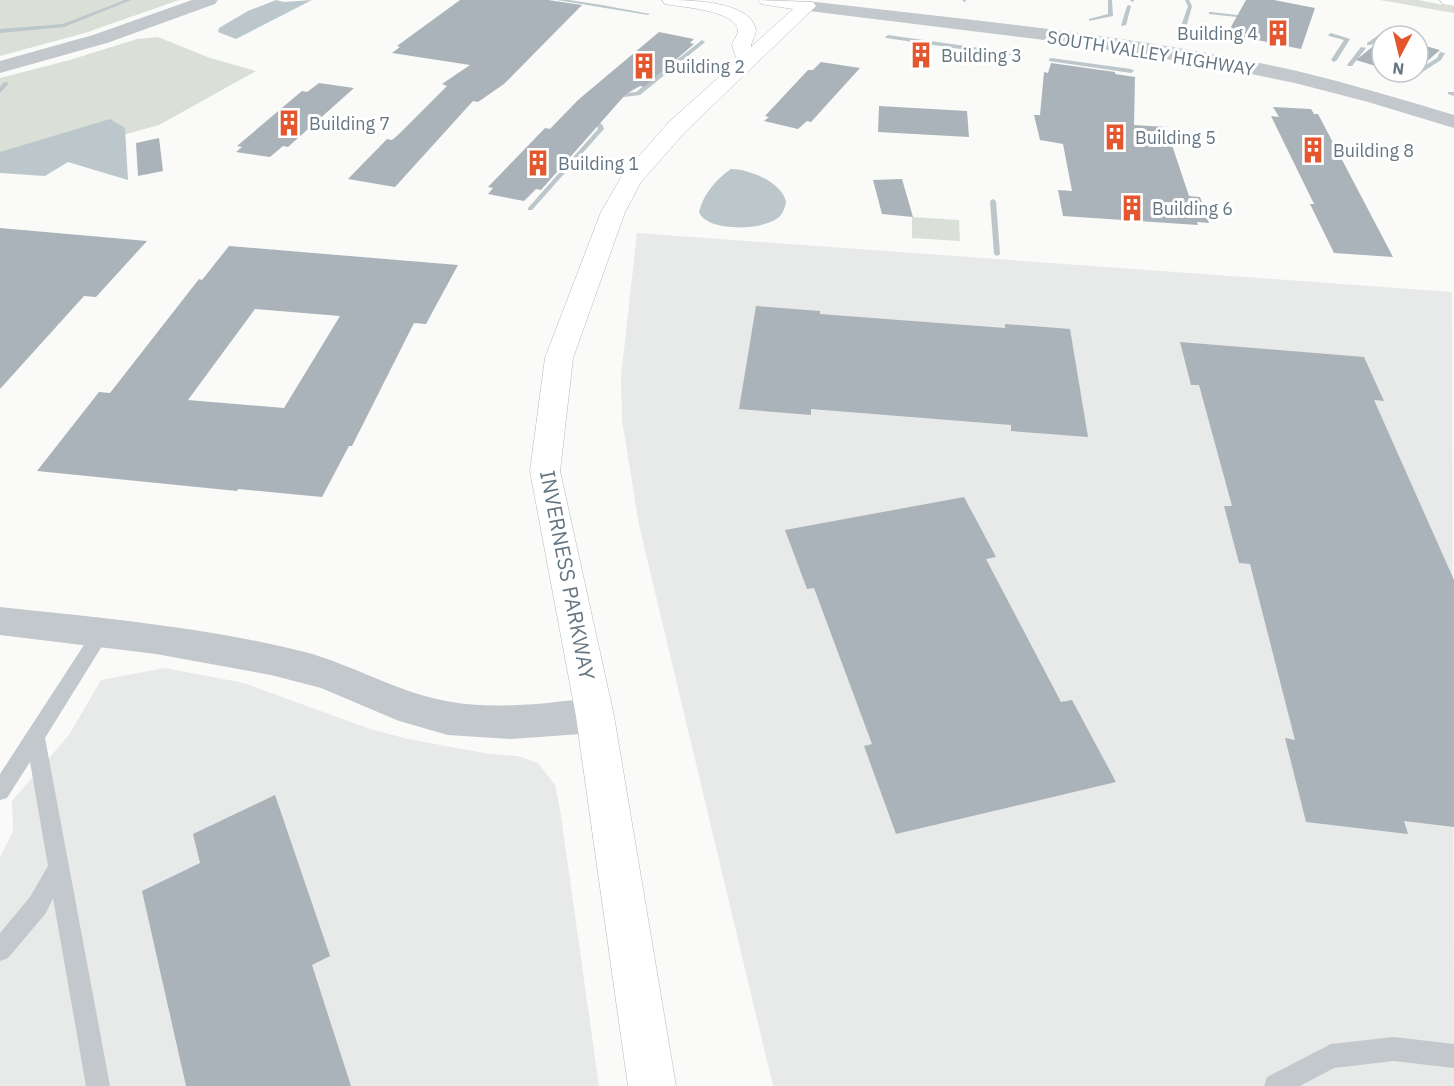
<svg xmlns="http://www.w3.org/2000/svg" width="1454" height="1086" font-family="'IBM Plex Sans',sans-serif">
  <rect width="100%" height="100%" fill="#fafaf8"/>
  <!-- built -->
  <path fill="#e8e9e9" d="M637 233 1452 292 1454 1086H773L639 525 622 420 621 377Z
    M165 668 244 683 370 729 408 739 490 754 518 756 538 763 555 785 560 809 599 1086H0V857L13 831 12 801 69 735 101 680Z"/>
  <!-- green -->
  <path fill="#dadfd7" d="M0 0H179L85 33 0 56Z
    M1380 0H1418L1454 7V13Z
    M158 37 210 58 256 71 159 125 0 169V78L70 60 137 39Z
    M912 217 959 220 960 241 912 238Z"/>
  <!-- water -->
  <path fill="#bbc7cb" d="M276 0 284 2 312 0 236 39 218 32 219 28 248 11Z
    M110 119 125 128 128 180 68 162 45 176 0 173V152Z
    M731 169C749 169 782 182 786 202 785 206 784 211 781 215 768 231 707 233 699 212 703 195 716 179 731 169Z"/>
  <g fill="none" stroke-linecap="round" stroke-linejoin="round">
    <!-- stream -->
    <path fill="#bbc7cb" fill-rule="evenodd" d="M125 0H131L64 27 0 33V29L63 24Z
      M557 0H569L602 5 650 14 648 15Z
      M962 0H966V1L964 2Z
      M1108 0H1112L1113 16 1089 21V19L1108 14Z
      M1130 0H1134V1L1132 2Z
      M1185 0H1189L1192 6 1185 32 1182 34 1179 32 1188 6Z
      M1129 5 1131 6 1126 25 1121 26 1127 6Z
      M1211 12 1237 15 1239 16 1237 17 1209 14V12Z
      M1331 33 1350 39 1337 60 1334 62 1331 60 1344 40 1329 36 1328 35Z
      M1380 34 1385 35 1371 45H1367V43Z
      M888 35 1008 52 1011 54 1008 56 886 38 885 37Z
      M702 40 705 42 704 43 640 95 616 98 613 96 616 94 636 92Z
      M1361 47 1366 48 1352 66H1348L1347 65Z
      M1440 52 1445 53 1441 60 1410 80H1406V78L1415 72H1418V70L1437 58Z
      M1051 58 1131 69 1134 71 1131 73 1049 61V59Z
      M4 82 9 83 0 93V87Z
      M1448 92H1454V96L1448 94Z
      M587 120 602 124 604 129 532 210H528V208L598 129 597 126 585 123 584 122Z
      M993 199 996 201 1000 254 997 256 994 254 990 201Z"/>
  </g>
  <!-- building -->
  <path fill="#aab3b9" fill-rule="evenodd" d="M460 0H548L582 5 504 84 478 102 473 101 395 187 348 179 387 139 392 140 399 134 447 86 442 84 470 65 392 53 400 47 397 46Z
    M1246 0H1274L1315 8 1301 49 1227 34Z
    M659 32 694 39 690 43 694 44 644 87 640 86 626 94 541 190 536 189 524 201 488 194 493 188 488 187 545 128 550 129 578 100Z
    M1381 40 1382 68 1356 60Z
    M1418 44 1440 50 1418 69Z
    M821 62 860 68 811 122 807 121 798 129 764 121 769 117 765 116 808 70H813Z
    M1051 63 1115 72V74L1135 77 1134 125 1166 127 1189 196 1200 197 1209 223 1197 222 1198 225 1063 216 1058 190 1072 191 1063 144 1040 140 1034 115H1040L1044 72 1048 73Z
    M319 83 354 88 288 147 283 146 270 157 236 152 242 147 237 146 283 107 302 91 307 92Z
    M879 106 967 111 969 137 878 132Z
    M1273 107 1311 109 1314 114H1318L1393 257 1334 253 1310 204H1314L1271 116 1279 117Z
    M159 138 163 171 138 176 136 143Z
    M902 179 913 217 882 214 873 180Z
    M0 228 147 241 96 297 84 296 0 389Z
    M229 246 458 265 426 324 414 323 352 446H349L322 497 238 489 237 491 37 471 99 392 110 393 199 279 202 280ZM255 309 340 316 284 408 188 400Z
    M756 306 820 311V314L1005 328V324L1070 329 1088 437 1011 431V425L811 409V415L739 409Z
    M1180 342 1364 357 1384 401 1374 400 1454 580V827L1404 821 1408 834 1306 822 1285 738 1295 740 1250 564 1239 563 1224 506H1232L1199 385H1191Z
    M964 497 996 557 986 559 1061 702 1072 700 1116 782 896 834 864 746 872 744 814 588 807 589 785 530Z
    M275 795 330 956 312 965 351 1086H186L142 891 200 863 193 834Z"/>
  <g fill="none" stroke-linecap="round" stroke-linejoin="round">
    <!-- secondary casing -->
    <g stroke="#b3babf" stroke-width="1">
      <path id="secondary" d="M662 0C686 0 751 0 756 30 756 36 751 41 751 47L793 9 761 4 758 0 813 2 816 6 686 131 641 182 625 212 573 358 560 471 614 716 676 1086H628L576 716 530 471 545 358 601 212 623 174 670 121 737 61 732 45C733 41 737 36 738 32 739 10 679 7 665 4Z"/>
    </g>
    <!-- motorway casing -->
    <g stroke="#b4b9bd" stroke-width="1">
      <path id="motorway" d="M1440 0H1454V6L1443 4Z"/>
    </g>
    <!-- service -->
    <path fill="#c3c8cc" fill-rule="evenodd" d="M101 626 107 628 110 633 107 638 45 738 110 1086H86L53 898 46 913 8 958 0 961V933L30 897 48 866 30 762 7 798 0 800V774L95 628Z
      M1394 1037 1454 1044V1068L1394 1061 1334 1068 1300 1086H1264L1267 1077 1331 1044Z"/>
    <!-- minor -->
    <path fill="#c3c8cc" fill-rule="evenodd" d="M0 607C102 618 205 627 305 652 353 665 397 692 446 701 476 707 507 706 537 704 560 702 586 696 608 704L614 716 608 728 595 733 511 739 448 735 399 721 321 688 271 675 156 654 0 635Z"/>
    <!-- tertiary -->
    <path fill="#c3c8cc" fill-rule="evenodd" d="M192 0H218L215 4 107 43 0 73V61L93 35Z
      M807 1C970 20 1136 35 1297 71 1350 84 1402 99 1454 115V128L1368 102 1295 83 1216 67 1052 41 801 10 798 6 801 2Z"/>
    <!-- secondary -->
    <use href="#secondary" fill="#fff" fill-rule="evenodd"/>
    <!-- motorway -->
    <use href="#motorway" fill="#fff" fill-rule="evenodd"/>
  </g>
  <!-- icons -->
  <defs>
    <g id="building-bare" transform="scale(2.07)"><path d="M-4-6H4V6H1V3H-1V6H-4ZM-2.5-4.3h1.7v1.8h-1.7ZM.8-4.3h1.7v1.8H.8ZM-2.5-1h1.7V.8h-1.7ZM.8-1h1.7V.8H.8Z" fill="#e4572e" stroke="#fff" stroke-width="2.5" paint-order="stroke"/></g>
  </defs>
  <g fill-rule="evenodd">
    <use href="#building-bare" x="1278" y="33"/>
    <use href="#building-bare" x="921" y="55"/>
    <use href="#building-bare" x="644" y="66"/>
    <use href="#building-bare" x="289" y="123"/>
    <use href="#building-bare" x="1115" y="137"/>
    <use href="#building-bare" x="1313" y="150"/>
    <use href="#building-bare" x="538" y="163"/>
    <use href="#building-bare" x="1132" y="208"/>
  </g>
  <g text-anchor="middle" dominant-baseline="central" stroke-width="6" stroke-linejoin="round" paint-order="stroke">
    <!-- far-poi labels -->
    <g font-size="18" fill="#657683" stroke="#fff" text-anchor="start">
      <text x="1258" y="33" text-anchor="end">Building 4</text>
      <text x="941" y="55">Building 3</text>
      <text x="664" y="66">Building 2</text>
      <text x="309" y="123">Building 7</text>
      <text x="1135" y="137">Building 5</text>
      <text x="1333" y="150">Building 8</text>
      <text x="558" y="163">Building 1</text>
      <text x="1152" y="208">Building 6</text>
    </g>
    <!-- far-street labels -->
    <g font-size="18" fill="#657683" stroke="#fff">
      <text transform="translate(1151 53) rotate(9)">SOUTH VALLEY HIGHWAY</text>
    </g>
    <!-- street labels -->
    <g font-size="21" fill="#657683" stroke="#fff">
      <text transform="translate(568 575) rotate(79)">INVERNESS PARKWAY</text>
    </g>
  </g>
  <!-- north arrow -->
  <g transform="translate(1400 54) rotate(187)"><circle r="28" fill="#ffffff" stroke="#c1c8cd" stroke-width="1.5"/>
  <path d="M0-4.5L10 22L0 15L-10 22Z" fill="#e4572e"/>
  <text y="-9" font-size="16" font-weight="bold" text-anchor="middle" fill="#657683">N</text>
  </g>
</svg>
